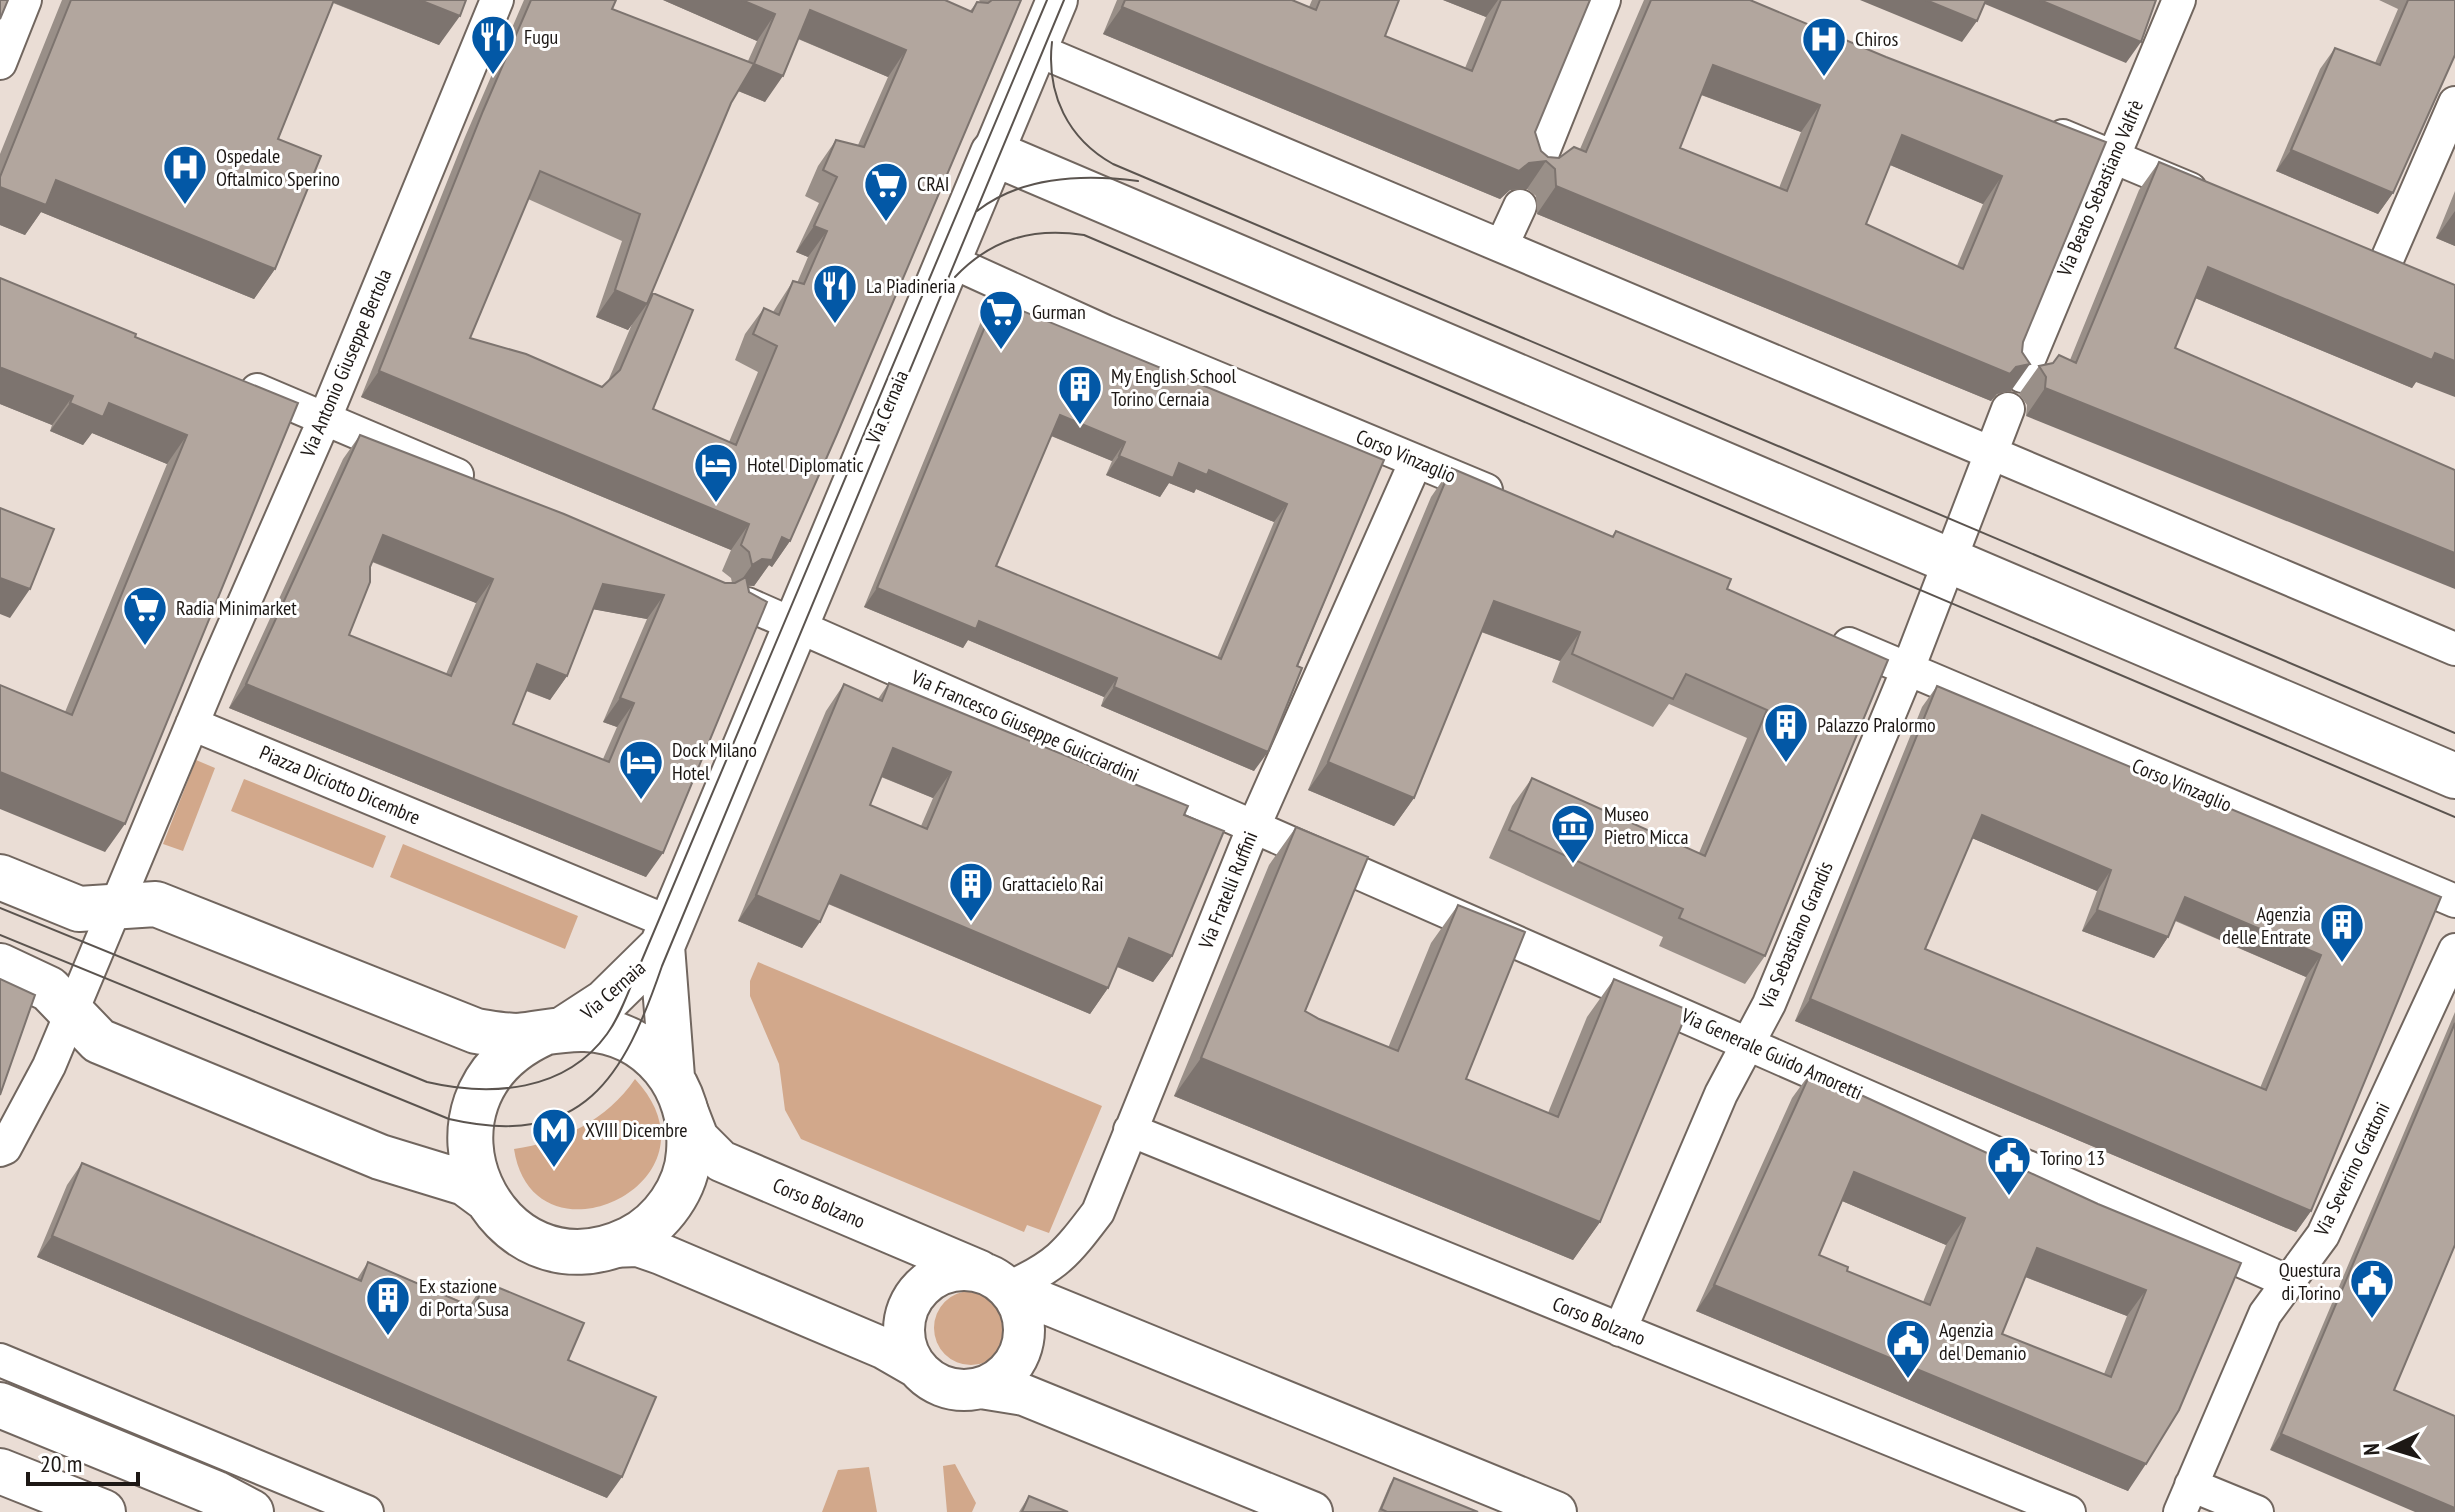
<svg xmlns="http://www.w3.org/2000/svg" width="2455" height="1512" font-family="'PT Sans Narrow',sans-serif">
  <rect width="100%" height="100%" fill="#eaddd5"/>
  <!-- green -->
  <path fill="#d2a88b" d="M196 760 215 768 183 851 163 844Z
    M244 779 386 836 373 868 231 811Z
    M403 844 578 916 565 949 390 877Z
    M758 962 1102 1106 1049 1233 1027 1225 1024 1232 801 1139 785 1110 779 1064 750 996V981Z
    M635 1079C731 1182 533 1274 514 1149 562 1142 607 1120 635 1079Z
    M934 1328a37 37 0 1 1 74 0a37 37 0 1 1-74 0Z
    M955 1464 976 1503 972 1512H947L943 1466Z
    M869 1467 877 1512H822L838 1470Z"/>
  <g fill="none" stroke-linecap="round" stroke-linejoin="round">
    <!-- minor casing -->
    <g stroke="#71665f" stroke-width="36">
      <path id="minor" d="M1035 49 2455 649
        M0 63 25 0
        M2063 136 2190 189
        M1537 167 1604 0
        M1502 245 1520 206
        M948 260 1104 331 1486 490
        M2382 271 2455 103
        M2022 376 2179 0
        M257 390 457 475
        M747 604 2289 1282
        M1849 644 2455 901
        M192 724 671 923
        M1130 1130 2069 1512
        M0 1150 5 1148 49 1066 216 667 325 418 497 0
        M1008 1288C1057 1266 1066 1254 1098 1212L1254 826 1416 461
        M1620 1330 1721 1094 1769 1004 1908 669 2008 409
        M0 1360 367 1512
        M2191 1485 2257 1512
        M2180 1512 2265 1314 2323 1235 2455 950"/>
    </g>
    <!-- tertiary casing -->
    <g stroke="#71665f" stroke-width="44">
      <path id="tertiary" d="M993 153 1057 0
        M686 1107 698 1138 721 1161 980 1271
        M610 1247 638 1246 661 1254 883 1348 916 1367
        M904 1330a60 60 0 1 1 120 0a60 60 0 1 1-120 0Z
        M1008 1288 1556 1512
        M981 1388 1024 1395 1312 1512"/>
    </g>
    <!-- secondary casing -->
    <g stroke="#71665f" stroke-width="48">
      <path id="secondary" d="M0 877 79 909 156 904 476 1031C490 1033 504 1036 518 1036 540 1034 562 1028 585 1029 651 1032 694 1088 689 1152 687 1188 662 1223 630 1239 493 1305 397 1099 544 1033
        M662 946 672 1077
        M0 966 49 989 99 1041 380 1157 465 1183 484 1197
        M562 1030 605 1002 662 946 993 153 2455 776"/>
    </g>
    <!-- primary casing -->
    <g stroke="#71665f" stroke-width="48">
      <path id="primary" d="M0 1405 215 1493 251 1512
        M0 1471 103 1512"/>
    </g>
    <!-- minor -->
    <use href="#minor" stroke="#fff" stroke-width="32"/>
    <!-- tertiary -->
    <use href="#tertiary" stroke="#fff" stroke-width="40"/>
    <!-- secondary -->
    <use href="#secondary" stroke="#fff" stroke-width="44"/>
    <!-- primary -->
    <use href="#primary" stroke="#fff" stroke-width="44"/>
    <!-- tram -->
    <path stroke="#5b544f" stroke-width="2" d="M1052 42C1046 94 1068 139 1113 164L2455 733
      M977 211C1022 176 1084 174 1138 181
      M955 277C991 239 1033 227 1084 235L2455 817
      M0 908 427 1082C491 1097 565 1092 607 1034 621 1015 629 989 639 967L1047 0
      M0 935 449 1119C584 1150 624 1077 662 966L1064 0"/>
  </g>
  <!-- wall -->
  <path fill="#998f88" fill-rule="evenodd" d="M62 0H466L439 45 333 3 278 139 275 269 254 299 41 212 25 235 0 225V154Z
    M524 0H616L612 9 748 61 757 41 663 0 970 11 977 2 981 3 979 0H1021L790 541 772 567 769 565 754 586H748L646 877 229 708 343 459 360 435 725 583H732L731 578 722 571 731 550 361 397 465 137ZM798 39 888 77 858 145 836 140 818 166 805 196 819 203 796 252 808 257 797 283 793 281 773 312 764 308 745 334 735 360 758 372 729 442 653 409V293L649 299 731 103 738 91 765 102ZM528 199 622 241 596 317 628 330 632 324 608 381 602 387 470 338ZM372 562 476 603 446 674 349 635ZM593 609 647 619 603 722 617 727 603 759 513 724 526 691 550 700 567 676Z
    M1117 0H1292L1309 7 1312 0H1399L1385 36 1465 68 1486 17 1443 0H1590L1535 132 1541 151 1548 157 1559 158 1580 149 1644 0H1750L1886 57 2106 142 2023 342 2011 391 1997 394 1991 401 1537 214 1536 196 1527 189 1510 190 1500 199 1103 34ZM1701 95 1801 132 1779 188 1680 148ZM1890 165 1983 204 1957 266 1866 224Z
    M2379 0H2455L2393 193 2378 214 2276 171 2320 69 2335 48 2375 63 2398 9Z
    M2159 162 2416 382 2412 388 2195 298 2026 416 2027 405 2019 394 2039 366 2070 360 2139 190Z
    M2455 191V246L2436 238Z
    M0 278 135 337 298 403 105 852 65 712 167 464 92 433 83 445 50 431 52 425 0 404Z
    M996 300 1384 460 1254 771 1101 706 1104 697 968 640 963 648 864 607 982 319ZM1051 436 1112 461 1106 475 1160 497 1169 483 1194 493 1196 489 1274 522 1217 658 996 566Z
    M1451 468 1612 537 1616 531 1727 589 1888 660 1765 956 1745 984 1659 946 1663 937 1489 858 1512 806 1532 778 1699 853 1747 738 1669 704 1653 727 1552 682 1560 661 1481 632 1414 798 1394 826 1308 790 1431 497Z
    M889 683 1184 815 1172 956 1153 982 1117 967 1108 988 1090 1014 828 904 802 948 738 921 826 711 844 684 878 699ZM881 777 933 798 921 826 870 805Z
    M1937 686 2441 897 2311 1211 2296 1232 1795 1021 1922 707ZM1972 838 2097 891 2082 931 2154 958 2168 937 2175 921 2306 977 2260 1088 1925 949Z
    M1296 827 1305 1011 1319 1019 1388 1048 1431 943 1458 905 1466 1079 1548 1113 1587 1017 1614 979 1600 1222 1573 1260 1174 1096 1269 865Z
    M2455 1012V1245L2270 1450Z
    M1811 1072 2098 1204 2241 1263 2128 1491 1696 1311 1792 1098ZM1842 1201 1946 1245 1923 1302 1847 1271 1819 1255ZM2025 1277 2127 1316 2104 1374 2002 1334Z
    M82 1163 357 1279 368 1262 470 1305 485 1282 607 1498 37 1257 67 1185Z
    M1394 1478 1478 1512H1378L1390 1484Z
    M1029 1496 1068 1512H1019Z"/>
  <!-- shaded-wall -->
  <path fill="#7d746f" d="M327 0H420L460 16 439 45Z
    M663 0H742L775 14 757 41Z
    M1443 0H1498L1486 17Z
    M1860 0H1926L1977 21 1962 42Z
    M1981 0H2040L2141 42 2126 63 1980 2Z
    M1122 7 1529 163 1546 161 1527 189 1510 190 1500 199 1103 34Z
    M810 10 906 50 888 77 792 36Z
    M754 64 783 76 765 102 736 90Z
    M1713 65 1820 105 1801 132 1694 92Z
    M1902 135 2002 176 1983 204 1883 162Z
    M2291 150 2393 193 2378 214 2276 171Z
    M56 180 275 269 254 299 41 212 25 235 0 225V187Z
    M1556 186 2016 367 2030 364 2011 391 1997 394 1991 401 1537 214Z
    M2455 211V246L2436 238Z
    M814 226 827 231 808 257 796 252Z
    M2208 267 2455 361V397L2416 382 2412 388 2188 295Z
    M615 290 647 304 628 330 596 317Z
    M2 368 73 396 52 425 0 404V371Z
    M379 371 749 524 731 550 361 397Z
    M2045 388 2455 553V589L2026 416Z
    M70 403H109L187 435 167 464 92 433 83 445 50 431Z
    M1060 415 1125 442 1112 461 1047 434Z
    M1119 456 1179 463 1209 470 1287 504 1274 522 1196 489 1194 493 1169 483 1160 497 1106 475Z
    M383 535 493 579 476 603 366 559Z
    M782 537 790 541 772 567 769 565 754 586 744 585 733 592 752 565Z
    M0 578 30 589 10 618 0 614Z
    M603 584 664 595 647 619 586 608Z
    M877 588 979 621 1117 678 1104 697 968 640 963 648 864 607Z
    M1494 601 1580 632 1560 661 1474 629Z
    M537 664 567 676 550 700 520 688Z
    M246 684 663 853 646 877 229 708Z
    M1114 687 1268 752 1254 771 1101 706Z
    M620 698 634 703 617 727 603 722Z
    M893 748 951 772 933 798 875 774Z
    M1328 762 1414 798 1394 826 1308 790Z
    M0 772 125 824 105 852 0 809Z
    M1982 815 2111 870 2097 891 1967 836Z
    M841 875 1108 988 1090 1014 822 901Z
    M756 895 820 922 802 948 738 921Z
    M2185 897 2321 955 2306 977 2170 918Z
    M2097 910 2168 937 2154 958 2082 931Z
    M1129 938 1172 956 1153 982 1111 964Z
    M1810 999 2311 1211 2296 1232 1795 1021Z
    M1201 1058 1600 1222 1573 1260 1174 1096Z
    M1854 1172 1965 1218 1946 1245 1835 1198Z
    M52 1236 622 1477 607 1498 37 1257Z
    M2037 1248 2146 1290 2127 1316 2018 1274Z
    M1714 1285 2146 1464 2128 1491 1696 1311Z
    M2281 1434 2455 1508V1512H2415L2270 1450Z"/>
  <!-- building -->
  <path fill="#b2a69e" stroke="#7d746f" stroke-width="2" fill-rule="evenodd" d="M0 0H8L0 19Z
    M71 0H334L278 139 321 156 275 269 56 180 46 205 0 187V177Z
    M420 0H466L460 16Z
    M531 0H616L612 9 754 64 775 14 742 0H945L972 12 977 2 988 3 992 0H1021L837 434 790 541 782 537 772 560 762 559 752 565 749 552 741 545 749 524 379 371 483 111ZM810 10 906 50 864 147 836 140 823 170 837 177 814 226 827 231 804 284 793 281 779 315 764 308 753 334 777 346 736 445 653 409 693 310 653 293 620 370 602 387 526 354 470 338 540 171 640 214 615 290 647 304 731 103 754 64 783 76Z
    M1125 0H1292L1316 10 1320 0H1399L1385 36 1472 71 1501 0H1590L1535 132 1541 151 1548 157 1559 158 1574 147 1586 152 1651 0H1750L1886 57 2106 142 2023 342 2022 352 2030 364 2016 367 2010 374 1556 186 1555 169 1546 161 1529 163 1519 171 1122 7ZM1713 65 1820 105 1787 191 1680 148ZM1902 135 2002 176 1963 269 1866 224Z
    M1926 0H1986L1977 21Z
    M2040 0H2156L2141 42Z
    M2408 0H2455V55L2393 193 2291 150 2335 48 2380 65Z
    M2159 162 2455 285V361L2435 353 2432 360 2208 267 2175 348 2455 470V553L2045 388 2046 377 2039 366 2053 363 2059 355 2076 363Z
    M0 278 136 334 135 337 298 403 125 824 0 772V685L72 715 187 435 109 403 103 417 70 403 73 396 2 368 0 374Z
    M996 300 1384 460 1297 666 1302 668 1268 752 1114 687 1117 678 979 621 976 629 877 588ZM1060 415 1125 442 1119 456 1173 478 1179 463 1207 475 1209 470 1287 504 1221 659 996 566Z
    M360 435 564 514 725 583H735L746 577 749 592 767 602 663 853 246 684ZM383 535 493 579 451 676 349 635 370 582V567ZM603 584 664 595 620 698 634 703 609 762 513 724 537 664 567 676Z
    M1451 468 1613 537 1616 531 1731 579 1727 589 1888 660 1765 956 1679 918 1683 909 1509 830 1532 778 1705 856 1767 710 1686 674 1673 699 1572 654 1580 632 1494 601 1414 798 1328 762Z
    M0 508 54 529 30 589 0 578Z
    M889 683 1188 806 1184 815 1224 831 1172 956 1129 938 1108 988 841 875 820 922 756 895 844 684 882 701ZM893 748 951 772 927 829 870 805Z
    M1937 686 2441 897 2311 1211 1810 999ZM1982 815 2111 870 2097 910 2168 937 2185 897 2321 955 2266 1090 1925 949Z
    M1296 827 1368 857 1305 1011 1319 1019 1398 1051 1458 905 1525 932 1466 1079 1558 1117 1614 979 1688 1010 1600 1222 1201 1058Z
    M0 979 35 995 0 1095Z
    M2455 1023V1245L2394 1390 2455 1416V1508L2281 1434Z
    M1811 1072 2098 1204 2241 1263 2179 1410 2146 1464 1714 1285ZM1854 1172 1965 1218 1930 1305 1847 1271 1848 1267 1819 1255ZM2037 1248 2146 1290 2111 1377 2002 1334Z
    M82 1163 361 1281 368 1262 474 1308 485 1282 584 1323 568 1360 656 1397 622 1477 52 1236Z
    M1394 1478 1478 1512H1387L1381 1509Z
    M1029 1496 1068 1512H1022Z"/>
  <!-- icons -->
  <defs>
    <g id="restaurant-pin" transform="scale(2.3)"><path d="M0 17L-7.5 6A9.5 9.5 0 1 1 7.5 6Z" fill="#0358a6" stroke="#fff"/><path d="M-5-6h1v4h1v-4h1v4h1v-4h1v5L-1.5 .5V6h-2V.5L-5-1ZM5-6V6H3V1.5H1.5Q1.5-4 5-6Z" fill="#fff"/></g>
    <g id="hospital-pin" transform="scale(2.3)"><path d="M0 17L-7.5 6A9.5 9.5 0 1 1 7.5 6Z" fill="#0358a6" stroke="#fff"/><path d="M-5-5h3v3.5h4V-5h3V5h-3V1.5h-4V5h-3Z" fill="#fff"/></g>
    <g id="supermarket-pin" transform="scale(2.3)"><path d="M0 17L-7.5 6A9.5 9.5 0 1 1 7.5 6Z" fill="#0358a6" stroke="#fff"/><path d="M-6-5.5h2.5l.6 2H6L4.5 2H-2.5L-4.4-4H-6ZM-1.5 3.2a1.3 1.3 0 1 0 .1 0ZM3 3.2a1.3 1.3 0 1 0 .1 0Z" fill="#fff"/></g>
    <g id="building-pin" transform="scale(2.3)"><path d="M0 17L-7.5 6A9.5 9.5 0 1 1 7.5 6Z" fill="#0358a6" stroke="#fff"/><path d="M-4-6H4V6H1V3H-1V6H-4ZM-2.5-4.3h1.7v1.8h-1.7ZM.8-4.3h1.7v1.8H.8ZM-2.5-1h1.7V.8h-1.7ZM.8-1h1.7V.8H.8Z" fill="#fff"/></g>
    <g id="hotel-pin" transform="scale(2.3)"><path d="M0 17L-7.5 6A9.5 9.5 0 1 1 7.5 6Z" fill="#0358a6" stroke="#fff"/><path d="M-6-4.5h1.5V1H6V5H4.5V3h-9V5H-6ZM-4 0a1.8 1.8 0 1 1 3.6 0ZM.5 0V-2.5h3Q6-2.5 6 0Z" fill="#fff"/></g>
    <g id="museum-pin" transform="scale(2.3)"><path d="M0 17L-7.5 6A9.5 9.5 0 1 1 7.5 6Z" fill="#0358a6" stroke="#fff"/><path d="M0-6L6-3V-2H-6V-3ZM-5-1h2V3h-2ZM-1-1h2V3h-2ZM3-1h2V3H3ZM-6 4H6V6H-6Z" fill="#fff"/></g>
    <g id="metro-pin" transform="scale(2.3)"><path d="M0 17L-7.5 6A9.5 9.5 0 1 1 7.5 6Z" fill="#0358a6" stroke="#fff"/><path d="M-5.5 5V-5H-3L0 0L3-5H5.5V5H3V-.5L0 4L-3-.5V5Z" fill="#fff"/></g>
    <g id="civic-pin" transform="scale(2.3)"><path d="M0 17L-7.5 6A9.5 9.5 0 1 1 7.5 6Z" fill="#0358a6" stroke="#fff"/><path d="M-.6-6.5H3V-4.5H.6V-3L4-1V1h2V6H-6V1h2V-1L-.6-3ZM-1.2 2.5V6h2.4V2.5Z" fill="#fff"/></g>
  </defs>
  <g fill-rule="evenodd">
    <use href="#restaurant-pin" x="493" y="37"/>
    <use href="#hospital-pin" x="1824" y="39"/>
    <use href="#hospital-pin" x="185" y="167"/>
    <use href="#supermarket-pin" x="886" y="184"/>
    <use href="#restaurant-pin" x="835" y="286"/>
    <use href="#supermarket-pin" x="1001" y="312"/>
    <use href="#building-pin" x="1080" y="387"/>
    <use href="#hotel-pin" x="716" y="465"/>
    <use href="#supermarket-pin" x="145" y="608"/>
    <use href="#building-pin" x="1786" y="725"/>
    <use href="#hotel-pin" x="641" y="762"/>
    <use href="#museum-pin" x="1573" y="826"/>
    <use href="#building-pin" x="971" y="884"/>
    <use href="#building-pin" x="2342" y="925"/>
    <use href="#metro-pin" x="554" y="1130"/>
    <use href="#civic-pin" x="2009" y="1158"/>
    <use href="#civic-pin" x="2372" y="1281"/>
    <use href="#building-pin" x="388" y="1298"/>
    <use href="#civic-pin" x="1908" y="1341"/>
  </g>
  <g text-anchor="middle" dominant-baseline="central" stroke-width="6" stroke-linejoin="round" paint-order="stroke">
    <!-- poi labels -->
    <g font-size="20" fill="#1d1815" stroke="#fff" text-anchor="start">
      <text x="524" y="37">Fugu</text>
      <text x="1855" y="39">Chiros</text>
      <text x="216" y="156">Ospedale<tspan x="216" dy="23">Oftalmico Sperino</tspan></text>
      <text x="917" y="184">CRAI</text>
      <text x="866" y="286">La Piadineria</text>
      <text x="1032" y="312">Gurman</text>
      <text x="1111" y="376">My English School<tspan x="1111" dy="23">Torino Cernaia</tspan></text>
      <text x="747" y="465">Hotel Diplomatic</text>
      <text x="176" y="608">Radia Minimarket</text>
      <text x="1817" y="725">Palazzo Pralormo</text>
      <text x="672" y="750">Dock Milano<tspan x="672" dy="23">Hotel</tspan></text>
      <text x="1604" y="814">Museo<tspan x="1604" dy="23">Pietro Micca</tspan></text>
      <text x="1002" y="884">Grattacielo Rai</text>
      <text x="2311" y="914" text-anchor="end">Agenzia<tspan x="2311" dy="23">delle Entrate</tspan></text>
      <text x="585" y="1130">XVIII Dicembre</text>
      <text x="2040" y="1158">Torino 13</text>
      <text x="2341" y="1270" text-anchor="end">Questura<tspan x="2341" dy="23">di Torino</tspan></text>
      <text x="419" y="1286">Ex stazione<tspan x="419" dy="23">di Porta Susa</tspan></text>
      <text x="1939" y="1330">Agenzia<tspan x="1939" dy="23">del Demanio</tspan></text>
    </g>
    <!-- street labels -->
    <g font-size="20" fill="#1d1815" stroke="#fff">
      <text transform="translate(2100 188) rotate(-67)">Via Beato Sebastiano Valfrè</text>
      <text transform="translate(346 363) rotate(-67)">Via Antonio Giuseppe Bertola</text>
      <text transform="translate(887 407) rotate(-67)">Via Cernaia</text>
      <text transform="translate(1406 456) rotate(23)">Corso Vinzaglio</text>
      <text transform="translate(1025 726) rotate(24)">Via Francesco Giuseppe Guicciardini</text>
      <text transform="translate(340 785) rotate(23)">Piazza Diciotto Dicembre</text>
      <text transform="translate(2182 785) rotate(23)">Corso Vinzaglio</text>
      <text transform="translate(1228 890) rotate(-68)">Via Fratelli Ruffini</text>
      <text transform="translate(1796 935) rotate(-67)">Via Sebastiano Grandis</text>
      <text transform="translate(613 990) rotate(-41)">Via Cernaia</text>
      <text transform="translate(1772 1054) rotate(24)">Via Generale Guido Amoretti</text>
      <text transform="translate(2352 1169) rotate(-64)">Via Severino Grattoni</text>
      <text transform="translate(819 1203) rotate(23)">Corso Bolzano</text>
      <text transform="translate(1599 1321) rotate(22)">Corso Bolzano</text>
    </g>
  </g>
  <!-- north arrow -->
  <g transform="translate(2391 1448) rotate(266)" stroke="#ffffff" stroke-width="6" paint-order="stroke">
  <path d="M0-6L14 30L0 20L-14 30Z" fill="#1d1815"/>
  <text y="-12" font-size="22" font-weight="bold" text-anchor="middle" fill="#1d1815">N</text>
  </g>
  <!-- scale -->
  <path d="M28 1472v12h110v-12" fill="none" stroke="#1d1815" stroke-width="4"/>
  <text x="40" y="1472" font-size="24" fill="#1d1815" stroke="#ffffff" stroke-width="6" paint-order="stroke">20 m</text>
</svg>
